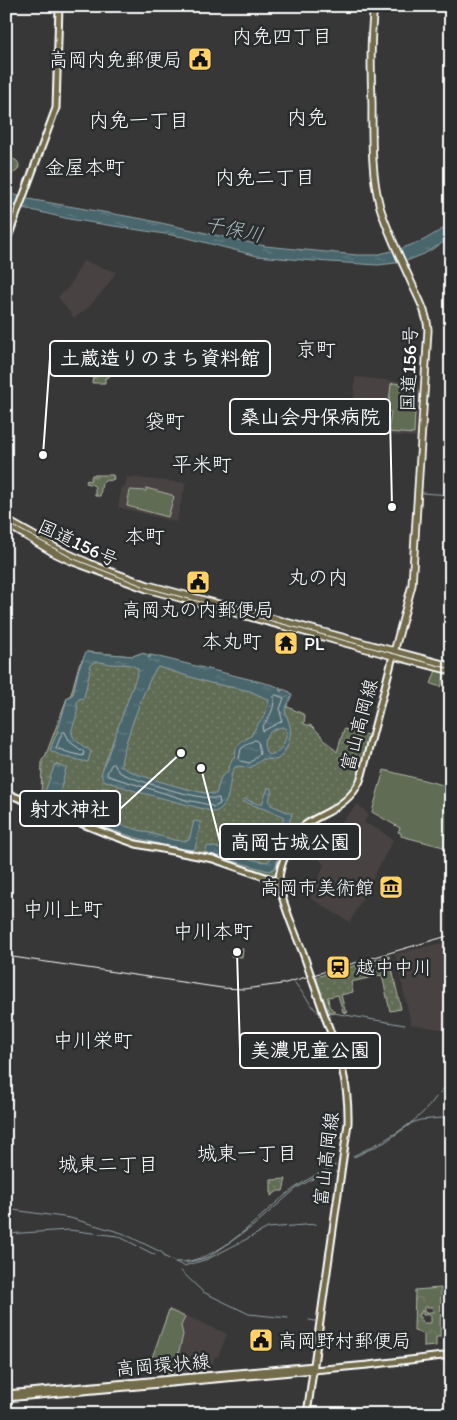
<svg xmlns="http://www.w3.org/2000/svg" width="457" height="1420" font-family="Itim,'Klee One',sans-serif">
  <defs>
    <pattern id="grass-tufts" width="24" height="20" patternUnits="userSpaceOnUse" patternTransform="scale(1.25)"><rect width="24" height="20" fill="#606c53"/><path d="M3 7l-1-3M5 7V3M7 7l1-3M15 17l-1-3M17 17v-4M19 17l1-3" fill="none" stroke="#78826d"/></pattern>
    <pattern id="forest-crowns" width="20" height="18" patternUnits="userSpaceOnUse" patternTransform="scale(1.25)"><rect width="20" height="18" fill="#606c53"/><path d="M2 6a3 3 0 1 1 6 0M12 15a3 3 0 1 1 6 0" fill="none" stroke="#78826d"/></pattern>
    <pattern id="cemetery-stones" width="16" height="16" patternUnits="userSpaceOnUse" patternTransform="scale(1.25)"><rect width="16" height="16" fill="#606c53"/><path d="M2 7V4a2 2 0 0 1 4 0v3zM10 15v-3a2 2 0 0 1 4 0v3z" fill="#78826d"/></pattern>
    <pattern id="park-dots" width="8" height="8" patternUnits="userSpaceOnUse" patternTransform="scale(1.25)"><rect width="8" height="8" fill="#606c53"/><path d="M2 2h.1M6 6h.1" fill="none" stroke="#78826d" stroke-width="1.8" stroke-linecap="round"/></pattern>
    <pattern id="water-ripples" width="26" height="14" patternUnits="userSpaceOnUse" patternTransform="scale(1.25)"><rect width="26" height="14" fill="#49666d"/><path d="M2 4q2-2 4 0t4 0M15 11q2-2 4 0t4 0" fill="none" stroke="#647d83"/></pattern>
  </defs>
  <rect width="100%" height="100%" fill="#383737"/>
  <filter id="ink" filterUnits="userSpaceOnUse"><feTurbulence type="fractalNoise" baseFrequency=".02" numOctaves="2"/><feDisplacementMap in="SourceGraphic" scale="10" xChannelSelector="R" yChannelSelector="G"/><feConvolveMatrix kernelMatrix="1 2 1 2 8 2 1 2 1" color-interpolation-filters="sRGB"/></filter>
  <g filter="url(#ink)">
    <!-- built -->
    <path fill="#484242" d="M83 261 116 272 106 287 88 308 74 318 58 297 69 287Z
      M355 377 415 383 419 385 416 437 352 433Z
      M127 477 186 483 176 522 118 507 122 487H125Z
      M358 804 368 814 364 823 381 831 393 840 350 922 310 898 324 865 319 858 329 835Z
      M451 941V1031L411 1024 395 954Z
      M169 1308 227 1334 218 1357 215 1356 209 1373 174 1377 149 1366Z"/>
    <!-- grass -->
    <path fill="url(#grass-tufts)" stroke="#b0b6a9" d="M436 670 445 673 441 687 431 684Z"/>
    <!-- forest -->
    <path fill="url(#forest-crowns)" stroke="#b0b6a9" fill-rule="evenodd" d="M441 1288 440 1337H436V1346L424 1347V1334L414 1331 415 1290ZM424 1307H432L433 1312H429L428 1315H431V1323H422L421 1317H418V1314H421V1311H423V1315H426L427 1312 424 1311Z"/>
    <!-- cemetery -->
    <path fill="url(#cemetery-stones)" stroke="#b0b6a9" d="M93 364 112 369 109 377 105 378V383H92L93 377 81 375 83 368 90 369Z
      M92 475H113L114 479 109 481 107 480 102 483 100 496H95V487L93 485 86 483 87 480 90 481Z"/>
    <!-- park -->
    <path fill="url(#park-dots)" stroke="#b0b6a9" d="M5 166a7 7 0 1 1 14 0a7 7 0 1 1-14 0Z
      M87 652 133 656 141 653 255 681 290 692 286 706 305 715 304 724 312 726 337 752 344 729 368 735C364 754 361 778 348 793 341 800 331 805 323 810 291 829 287 838 277 873L274 875 216 858 173 850 109 832 54 811 41 801 42 760 45 757 67 698 71 694 79 665Z
      M231 948 243 949 242 957 231 956Z
      M389 956 401 1009 390 1011 382 975 351 982 353 992 341 995 345 1010 347 1012 346 1013 343 1012 338 995 328 997 329 1006 335 1012H328L316 977Z
      M286 1179 283 1191H278L271 1196V1180Z"/>
    <!-- pitch -->
    <path fill="#606c53" stroke="#b0b6a9" d="M394 383 416 387 414 434 388 432 391 412 388 411 391 384Z
      M146 488 172 495 174 497 168 517 127 506 130 490 146 491Z
      M384 770 451 787V849L401 836V833L398 832 400 828 372 812Z
      M169 1310 185 1317 181 1326 183 1335 173 1375 149 1366Z"/>
    <!-- water -->
    <path fill="url(#water-ripples)" stroke="#92a3a7" fill-rule="evenodd" d="M6 192 28 199 143 219 265 246 357 255H375L400 249 424 240 451 224V238L424 254 404 262 378 265 314 261 257 256 184 237 69 219 6 204Z
      M86 652 133 656 141 653 149 655 148 658H150L151 655 273 685 280 688 279 690 281 692 283 689 290 692 292 695 285 710C286 716 289 721 290 726 292 738 286 755 276 760L263 759 250 768 238 766 235 767C226 781 234 804 215 812L135 791 103 780 101 774 138 672V669C129 662 121 665 110 664 104 663 100 661 94 662L91 665 84 698 79 699 77 702C80 731 56 730 91 751L88 762 63 757 50 750 58 730 67 699 73 694 79 668ZM158 667 210 683 250 691 269 700 265 715 257 725 251 736 241 742 236 748 235 756 232 759 228 771 221 777 216 794C203 795 132 775 121 766 120 754 149 673 158 667ZM282 727 286 729C288 740 281 754 268 755 259 741 267 730 282 727Z
      M55 764 66 768 60 792 62 799 93 806 96 803 102 787 121 793 122 796 116 817 118 824 174 840 185 841 189 840 194 821 201 822 195 849C177 854 50 813 43 797Z
      M268 788H271C273 793 267 798 271 805L292 814 275 868 270 871 265 870 206 853 207 847 209 846C224 848 259 865 269 861 277 850 284 829 283 816L242 801 245 799 258 804H262Z"/>
    <g fill="none" stroke-linecap="round" stroke-linejoin="round">
      <!-- shore -->
      <path stroke="#b6c2c5" stroke-width="1" d="M276 695 284 698 280 709 282 721 263 731 262 727C269 718 275 709 274 697Z
        M65 732 70 742 84 752 83 756 70 753 56 748 62 733Z
        M255 740 258 742 260 754 250 763 240 761 239 759 241 749Z
        M114 764C116 767 117 771 121 773 136 781 203 801 219 798L220 804 214 807C203 802 191 802 180 798 156 791 132 783 108 776L107 773 111 765Z
        M105 793 116 798 111 821 109 822 88 813 89 811 98 808Z"/>
      <!-- stream -->
      <path stroke="#92a3a7" stroke-width="1" d="M422 493 451 495
        M295 983 317 1012H320
        M327 1012 405 1025
        M440 1093 451 1079
        M353 1156C383 1141 417 1125 436 1097
        M354 1157 385 1142 412 1123 420 1120 451 1117
        M6 1209 70 1218 122 1233 163 1253 164 1257
        M6 1234 69 1230 109 1235 118 1236 155 1255
        M163 1256 184 1266 208 1259 268 1228 316 1224
        M175 1262C222 1264 259 1213 295 1188 307 1179 321 1172 335 1165
        M186 1263 209 1257 253 1226 297 1188 335 1166
        M181 1271 203 1292 249 1314 288 1318
        M309 1320 315 1321"/>
      <!-- major casing -->
      <g stroke="#fff" stroke-width="9">
        <path id="major" d="M6 243 56 108 59 6
          M394 651 451 666
          M6 793 105 833 136 844 213 859 279 882
          M303 953C297 937 279 896 279 881 279 872 283 860 287 852 290 845 293 837 298 831 306 822 319 817 330 811 345 802 357 792 362 775L393 656 451 671
          M6 1394 314 1366
          M6 1398 368 1365 451 1355
          M307 1414 348 1123C349 1084 340 1058 327 1022"/>
      </g>
      <!-- highway casing -->
      <g stroke="#fff" stroke-width="9">
        <path id="highway" d="M6 520 56 548 98 567 148 585 394 651
          M6 524 54 553 71 561 147 589 393 656 412 585 428 330C427 313 419 299 412 284 401 259 388 233 380 207 371 174 372 139 372 105 371 72 370 39 374 6"/>
      </g>
      <!-- major -->
      <use href="#major" stroke="#736c4b" stroke-width="5"/>
      <!-- highway -->
      <use href="#highway" stroke="#736c4b" stroke-width="5.5"/>
      <!-- tram -->
      <path stroke="#fff" stroke-width="1" d="M6 522 74 559 148 588 451 669"/>
      <!-- rail -->
      <path stroke="#fff" stroke-width="1" d="M6 956 222 988 244 989 282 984 451 935"/>
      <!-- major-bridge casing -->
      <g stroke="#fff" stroke-width="9" stroke-linecap="butt">
        <path id="major-bridge" d="M303 953 327 1022"/>
      </g>
      <!-- major-bridge -->
      <use href="#major-bridge" stroke="#736c4b" stroke-width="5"/>
    </g>
  </g>
  <!-- icons -->
  <defs>
    <g id="civic-square" transform="scale(1.25)"><rect x="-9" y="-9" width="18" height="18" rx="4" fill="#ffd166" stroke="#2a2d2e"/><path d="M-.6-6.5H3V-4.5H.6V-3L4-1V1h2V6H-6V1h2V-1L-.6-3ZM-1.2 2.5V6h2.4V2.5Z" fill="#111"/></g>
    <g id="temple-square" transform="scale(1.25)"><rect x="-9" y="-9" width="18" height="18" rx="4" fill="#ffd166" stroke="#2a2d2e"/><path d="M0-6L5-2H3V0L6.5 2.5H4V6H1.5V3h-3V6H-4V2.5H-6.5L-3 0V-2H-5Z" fill="#111"/></g>
    <g id="museum-square" transform="scale(1.25)"><rect x="-9" y="-9" width="18" height="18" rx="4" fill="#ffd166" stroke="#2a2d2e"/><path d="M0-6L6-3V-2H-6V-3ZM-5-1h2V3h-2ZM-1-1h2V3h-2ZM3-1h2V3H3ZM-6 4H6V6H-6Z" fill="#111"/></g>
    <g id="station-square" transform="scale(1.25)"><rect x="-9" y="-9" width="18" height="18" rx="4" fill="#ffd166" stroke="#2a2d2e"/><path d="M-3-6H3Q5-6 5-4V2Q5 4 3 4L4.5 6H3L1.5 4h-3L-3 6H-4.5L-3 4Q-5 4-5 2V-4Q-5-6-3-6ZM-3.5-4v3h7v-3ZM-3.5 1v1.5H-2V1ZM2 1v1.5H3.5V1Z" fill="#111"/></g>
  </defs>
  <g fill-rule="evenodd">
    <use href="#civic-square" x="200" y="59"/>
    <use href="#civic-square" x="198" y="582"/>
    <use href="#temple-square" x="286" y="643"/>
    <use href="#museum-square" x="391" y="887"/>
    <use href="#station-square" x="338" y="967"/>
    <use href="#civic-square" x="261" y="1340"/>
  </g>
  <g text-anchor="middle" dominant-baseline="central" stroke-width="5" stroke-linejoin="round" paint-order="stroke">
    <!-- poi labels -->
    <g font-size="19" fill="#fff" stroke="#2a2d2e" text-anchor="start">
      <text x="182" y="59" text-anchor="end">高岡内免郵便局</text>
      <text x="198" y="609" text-anchor="middle">高岡丸の内郵便局</text>
      <text x="304" y="643">PL</text>
      <text x="374" y="887" text-anchor="end">高岡市美術館</text>
      <text x="356" y="967">越中中川</text>
      <text x="278" y="1340">高岡野村郵便局</text>
    </g>
    <!-- street labels -->
    <g font-size="19" fill="#fff" stroke="#2a2d2e">
      <text transform="translate(409 369) rotate(-88)">国道156号</text>
      <text transform="translate(78 543) rotate(25)">国道156号</text>
      <text transform="translate(359 725) rotate(-75)">富山高岡線</text>
      <text transform="translate(326 1159) rotate(-83)">富山高岡線</text>
      <text transform="translate(163 1365) rotate(-5)">高岡環状線</text>
    </g>
    <!-- neighbourhood labels -->
    <g font-size="20" fill="#fff" stroke="#2a2d2e">
      <text x="282" y="36">内免四丁目</text>
      <text x="307" y="117">内免</text>
      <text x="139" y="120">内免一丁目</text>
      <text x="85" y="167">金屋本町</text>
      <text x="265" y="177">内免二丁目</text>
      <text x="316" y="349">京町</text>
      <text x="165" y="421">袋町</text>
      <text x="202" y="464">平米町</text>
      <text x="145" y="536">本町</text>
      <text x="318" y="577">丸の内</text>
      <text x="232" y="641">本丸町</text>
      <text x="63" y="909">中川上町</text>
      <text x="213" y="931">中川本町</text>
      <text x="93" y="1040">中川栄町</text>
      <text x="247" y="1153">城東一丁目</text>
      <text x="108" y="1164">城東二丁目</text>
    </g>
    <!-- water labels -->
    <g font-size="20" font-style="italic" fill="#adbabd" stroke="#2a2d2e">
      <text transform="translate(234 229) rotate(12)">千保川</text>
    </g>
  </g>
  <!-- callouts -->
  <path fill="none" stroke="#fff" stroke-width="2" d="M43 455L50 358M392 507L390 417M181 753L120 809M201 768L220 842M237 952L240 1050"/>
  <g fill="#fff" stroke="#2a2d2e" stroke-width="2">
    <circle cx="43" cy="455" r="5"/>
    <circle cx="392" cy="507" r="5"/>
    <circle cx="181" cy="753" r="5"/>
    <circle cx="201" cy="768" r="5"/>
    <circle cx="237" cy="952" r="5"/>
  </g>
  <g fill="#2a2d2e" stroke="#fff" stroke-width="2">
    <rect x="50" y="341" width="220" height="35" rx="5"/>
    <rect x="230" y="399" width="160" height="35" rx="5"/>
    <rect x="20" y="791" width="100" height="35" rx="5"/>
    <rect x="220" y="824" width="140" height="35" rx="5"/>
    <rect x="240" y="1033" width="140" height="35" rx="5"/>
  </g>
  <g font-size="20" text-anchor="middle" font-weight="bold" fill="#fff">
    <text x="160" y="365">土蔵造りのまち資料館</text>
    <text x="310" y="424">桑山会丹保病院</text>
    <text x="70" y="816">射水神社</text>
    <text x="290" y="849">高岡古城公園</text>
    <text x="310" y="1057">美濃児童公園</text>
  </g>
  <!-- margin -->
  <rect width="457" height="1420" fill="none" stroke="#2a2d2e" stroke-width="25"/>
  <rect x="12" y="12" width="432" height="1395" fill="none" stroke="#fff" stroke-width="2" filter="url(#ink)"/>
</svg>
